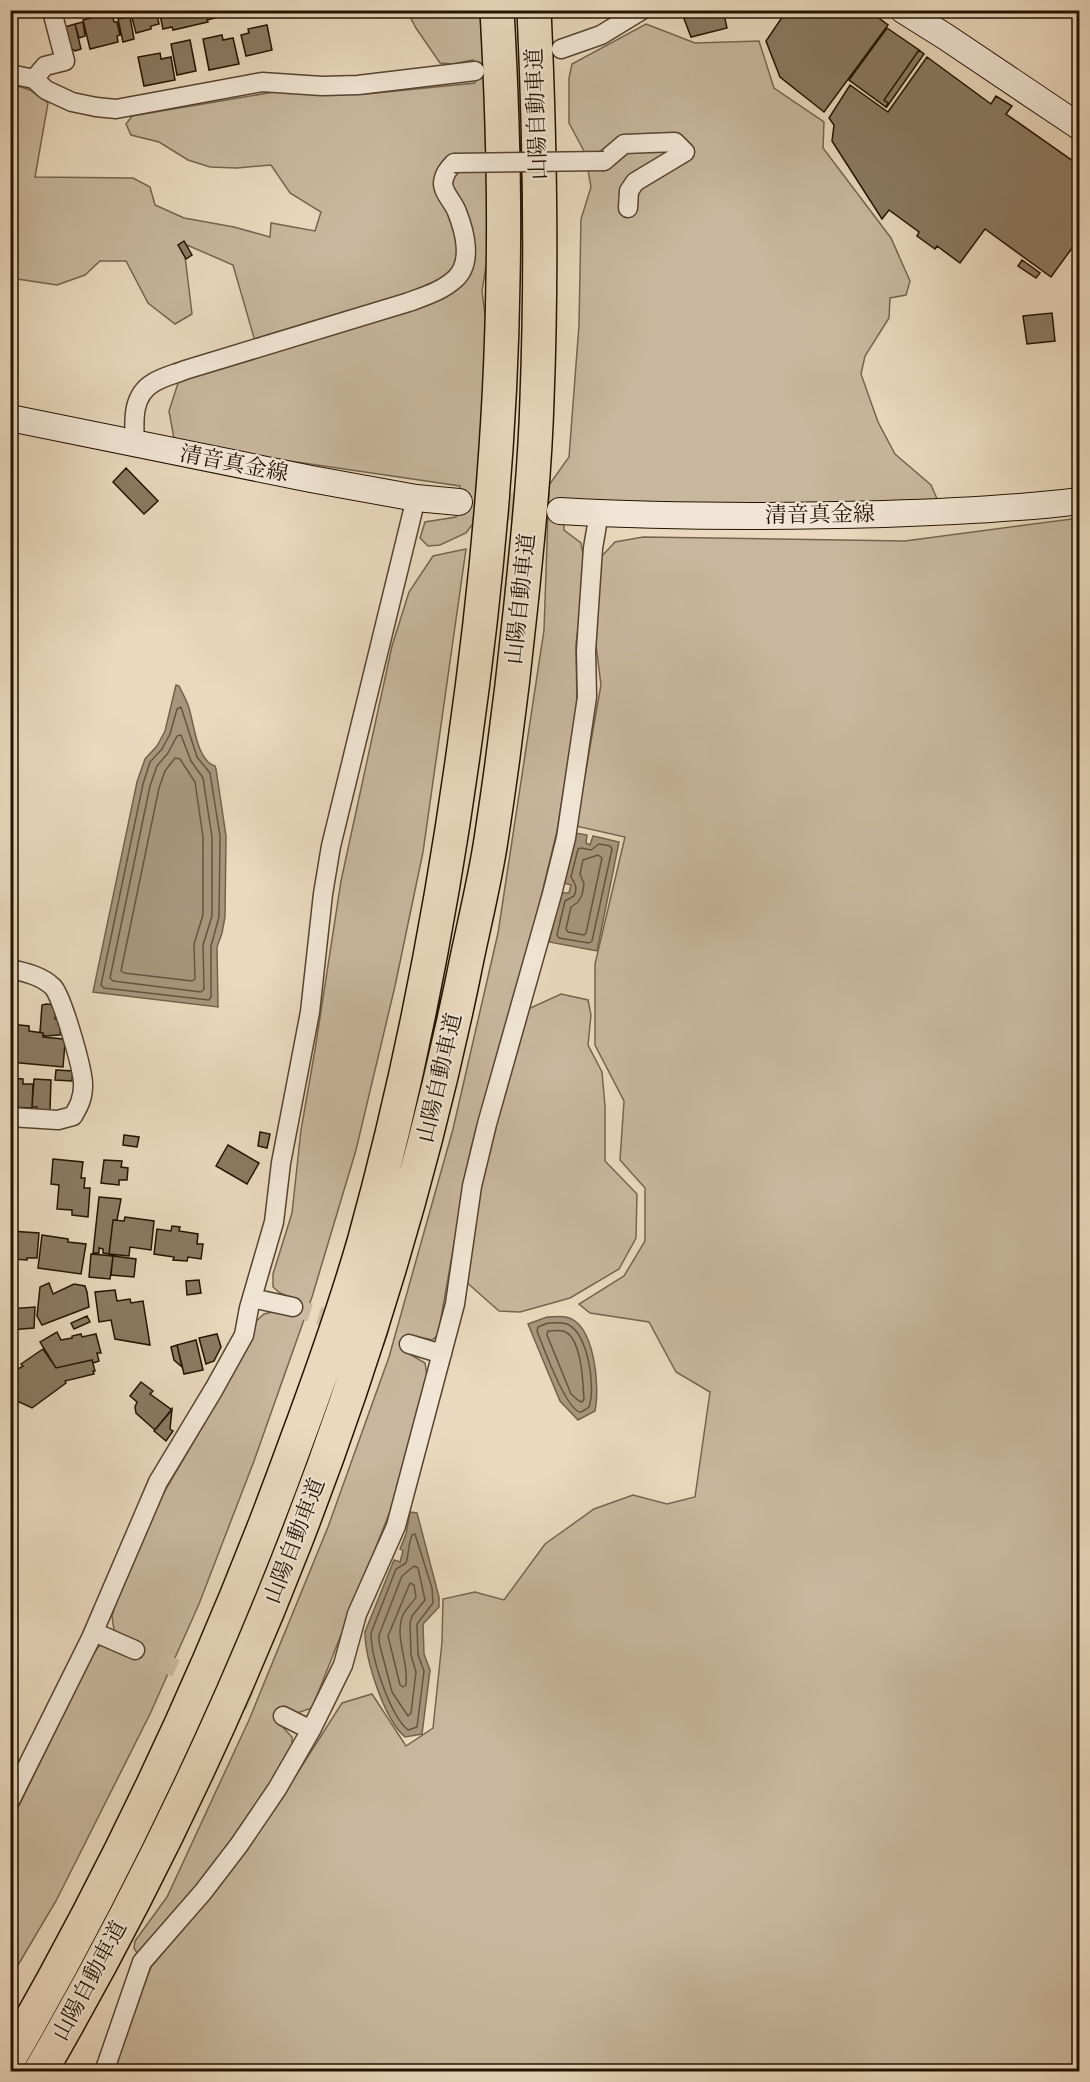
<svg xmlns="http://www.w3.org/2000/svg" width="1090" height="2082" font-family="'IM FELL DW Pica','Noto Serif JP',serif">
  <rect width="100%" height="100%" fill="#ead9be"/>
  <filter id="stains"><feTurbulence type="fractalNoise" baseFrequency=".00333" numOctaves="4"/><feColorMatrix values="0 0 0 0 .2 0 0 0 0 .09 0 0 0 0 .02 0 0 0 .5 -.17"/></filter>
  <radialGradient id="worn" r=".72"><stop offset=".6" stop-color="#630" stop-opacity="0"/><stop offset="1" stop-color="#630" stop-opacity=".3"/></radialGradient>
  <!-- green -->
  <path fill="#c8b79e" stroke="#76654f" stroke-width="1.5" d="M407 11H480L487 133 488 254 482 291 486 323 485 386 478 517 466 533 440 545 428 546 420 538 425 522 456 517 460 486 175 444 169 411 179 380 259 355 233 265 187 245 185 256 192 314 175 324 148 303 126 261H100L85 275 57 285 11 278V84L30 90 48 103 35 177 133 178 150 187 155 205 184 218 234 227 270 237 271 223 315 231 321 212 290 193 271 165 237 168 210 167 188 160 159 142 131 135 126 124 132 116 274 92 366 94 475 83 473 60 453 64 440 63 416 28Z
    M646 24 695 43 759 41 774 88 824 122 823 148 891 238 910 281 906 295 890 298 889 318 865 356 861 374 878 422 895 454 931 485 938 501 668 506 563 501 564 530 581 543 585 565 576 644 577 706 557 831 522 975 471 1148 438 1335 432 1340 411 1335 404 1351 425 1363 427 1376 391 1509 312 1708 297 1713 285 1706 277 1721 292 1737V1749L241 1831 143 1952 137 1953 134 1948 135 1941 167 1897 249 1720 328 1527 389 1357 453 1129 498 933 544 630 549 485 569 457 579 325 581 219 591 187 585 153 569 123V78L572 64Z
    M1079 518V2071L110 2072 151 1967 217 1889 270 1816 342 1703 372 1694 406 1746 433 1728 442 1642 443 1599 475 1592 504 1600 545 1544 594 1509 633 1495 667 1504 695 1497 710 1392 676 1372 649 1322 590 1313 579 1304 624 1276 645 1241V1188L620 1160 624 1101 595 1045V964L625 837 576 826 601 685 594 630 601 557 615 542 643 537 905 541Z
    M466 549 423 852 395 986 356 1150 312 1297 254 1461 199 1604 150 1714 56 1901 11 1977V1822L92 1656 99 1646 125 1640 114 1630 112 1616 120 1589 163 1494 206 1421 242 1355 254 1323 264 1314 276 1311 294 1316 298 1300 280 1293 273 1287V1274L292 1213 301 1130 315 1050 341 881 392 646 409 592 433 556Z
    M561 994 588 1000 591 1015 588 1045 602 1072 605 1106V1161L637 1194 636 1238 619 1269 570 1298 520 1312 499 1311 464 1280 480 1167 526 1010Z"/>
  <!-- water -->
  <path fill="#a7967d" stroke="#73624b" stroke-width="1.5" d="M176 685 179 686C183 694 187 701 189 708 194 724 197 761 215 766L216 769 226 836 225 917 222 933 217 947 218 1007 93 992 137 782 145 759 157 746 165 731Z
    M575 833 587 835 586 843 590 845 593 836 619 842 597 951 549 942 560 893H569L571 885 564 883Z
    M547 1317C552 1317 560 1316 566 1317 595 1323 600 1387 595 1411L578 1420 560 1401 528 1324Z
    M410 1512 417 1513 439 1597V1607L423 1624 424 1654 430 1670 422 1734 405 1737C384 1719 365 1659 365 1632L394 1560 400 1562 403 1551 400 1549 406 1534Z"/>
  <g fill="none" stroke-linecap="round" stroke-linejoin="round">
    <!-- shore -->
    <path stroke="#66543e" stroke-width="1.5" d="M181 707 197 757 210 773 220 836 219 917 211 946V997L209 1000 104 988 101 985 143 784 150 762 162 749 170 734 177 709Z
      M181 735 191 761 203 778 212 837V916L203 945 204 989 201 992 113 981 110 978 150 786 157 766 168 753 177 736Z
      M175 758 180 759 195 782 203 837V915L194 944 195 979 192 981 124 973 121 971 159 788 165 771Z
      M599 844 610 846 612 849 592 941 589 943 559 938 557 935 565 901 574 896C578 888 575 884 571 877L578 849 581 848 591 850Z
      M598 855 602 858 586 933 584 935 568 932 566 929 571 907 578 902 582 895 584 884 580 874 583 860Z
      M548 1323C554 1323 561 1322 567 1324 588 1333 596 1387 589 1407 587 1408 584 1411 581 1412 567 1413 542 1344 537 1331L538 1327Z
      M548 1331C552 1331 559 1330 563 1331 582 1336 583 1384 584 1399L582 1402 579 1401 571 1394 547 1335Z
      M415 1534 432 1588 433 1603 417 1624 418 1655 424 1671 417 1727 408 1730C390 1715 371 1658 371 1633L396 1569 406 1563C409 1553 408 1545 412 1535Z
      M414 1566 418 1568 425 1600 412 1616 410 1623 411 1655 416 1672 411 1713 408 1716 392 1692 379 1642V1635L402 1576Z
      M410 1583 414 1585 416 1597C412 1604 405 1609 402 1617 395 1639 409 1663 406 1685L403 1687 400 1685 388 1636Z"/>
  </g>
  <!-- building -->
  <path fill="#8b7a63" stroke="#241300" stroke-width="1.5" d="M145 10H156L159 24 151 26V29L136 33 131 14Z
    M159 10H218L219 17 207 20 208 22 173 30 172 27 163 29Z
    M708 10H723L727 28 691 37 683 16Z
    M787 10H868L888 25 824 112 780 77 766 41Z
    M112 13 114 22H117L120 35 117 36 118 42 90 49 83 20Z
    M130 17 134 39 123 42 118 19Z
    M83 22 85 36 79 38 75 24Z
    M75 24 81 49 75 51 70 48 65 27Z
    M267 25 272 50 246 56 241 35 249 33 248 29Z
    M887 28 919 50 884 100 888 103 886 107 849 80Z
    M222 35 223 40 233 38 239 64 209 70 203 39Z
    M190 40 196 71 177 75 171 44Z
    M919 50 924 54 886 108 888 103 884 100Z
    M160 53 161 59 171 57 175 80 144 86 138 57Z
    M927 57 991 104 996 96 1012 106 1006 114 1080 166V237L1051 277 985 229 960 263 937 246 935 249 917 236 919 232 889 210 882 219 832 141 834 125 829 118 850 85 888 112Z
    M184 241 192 255 186 259 178 245Z
    M1022 260 1040 273 1036 278 1018 266Z
    M1052 313 1055 341 1027 344 1023 316Z
    M126 468 158 501 144 514 113 482Z
    M46 1004 56 1005 55 1019H59L58 1024 61 1025 60 1035 44 1036 43 1033 40 1032 42 1005Z
    M10 1024 29 1026V1031L43 1033V1037L63 1039 65 1043 63 1067 10 1062Z
    M56 1070 73 1071 72 1081 55 1080Z
    M10 1078 23 1079V1084H33L32 1108 10 1107Z
    M34 1079 51 1080 50 1110H37V1107H32Z
    M260 1132 270 1134 267 1148 258 1146Z
    M124 1135 139 1137 137 1147 123 1145Z
    M228 1145 259 1163 247 1184 216 1166Z
    M53 1159 83 1162 81 1178H85L84 1188H90L88 1217 72 1215V1210L57 1209 59 1185 51 1184Z
    M104 1160 122 1161 121 1167 128 1168 127 1180H119V1185L101 1183Z
    M99 1197 121 1199 117 1220H113L109 1254 103 1253V1249L99 1248V1253H93Z
    M125 1217 154 1221 151 1250 130 1247 129 1256 109 1254 113 1220 124 1221Z
    M172 1226 180 1227 179 1231 198 1234 197 1244H203L201 1259 188 1257 187 1261 173 1260 174 1257 154 1254 157 1229 171 1231Z
    M10 1231 39 1233 37 1258H27V1260L13 1259V1256H10Z
    M42 1235 68 1239V1242L86 1244 81 1274 38 1268Z
    M91 1254 113 1256 110 1279 89 1277Z
    M113 1256 136 1259 134 1277 111 1275Z
    M199 1280 201 1293 187 1295 186 1281Z
    M49 1283 53 1294 74 1284 85 1286 87 1292 89 1307 42 1325 37 1316 40 1287Z
    M115 1290 117 1301 130 1299 131 1303 143 1301 150 1345 115 1339 111 1320 99 1322 95 1292Z
    M35 1307 34 1328 10 1330V1309Z
    M87 1316 90 1322 74 1329 71 1323Z
    M57 1332 61 1340 72 1338V1336L81 1334 82 1337 96 1334 101 1353H97L99 1361 93 1363 92 1360 56 1368 40 1342Z
    M217 1334 221 1347 214 1361 206 1364 199 1338Z
    M196 1340 203 1370 184 1374 177 1345Z
    M177 1345 182 1367 174 1360 171 1347Z
    M43 1349 56 1368 92 1360 95 1371H93L94 1374 65 1381 66 1383 32 1408 17 1401 11 1394 18 1404 10 1408V1355L18 1369 23 1366 21 1364Z
    M141 1382 153 1391 150 1394 172 1410 155 1430 136 1413 135 1407 137 1402 130 1396Z
    M172 1409 170 1429 173 1431 166 1441 154 1431Z"/>
  <g fill="none" stroke-linecap="round" stroke-linejoin="round">
    <!-- street-tunnel -->
    <path stroke="#ccbba2" stroke-width="18" stroke-dasharray="18 9" stroke-linecap="butt" d="M293 1307 409 1344
      M135 1650 283 1716"/>
    <!-- secondary-tunnel -->
    <path stroke="#ccbba2" stroke-width="26" stroke-dasharray="26 13" stroke-linecap="butt" d="M459 502 547 510"/>
    <!-- street casing -->
    <g stroke="#564430" stroke-width="21">
      <path id="street" d="M561 49 601 35 642 10
        M10 74 34 79 46 90 72 102 96 107 116 109 262 82 322 86 358 85 475 71
        M34 79 45 66 65 61 52 11 54 10
        M604 161 624 144 675 142 685 152 635 182 629 191 628 208
        M135 444C134 423 131 396 153 383 162 377 175 374 185 370L409 302C425 296 442 291 455 279 473 263 465 232 457 212 454 203 443 193 443 183 444 174 448 169 454 163
        M10 969C25 972 42 976 53 987 62 996 84 1072 83 1086 83 1098 79 1106 73 1116L58 1120 10 1117
        M252 1298 293 1307
        M409 1344 442 1354
        M94 1632 135 1650
        M283 1716 311 1730
        M10 1801 91 1638 158 1482 214 1389 244 1335 249 1308 274 1222 281 1163 310 1012 323 894 331 846 416 498
        M104 2072 142 1962 203 1892 239 1845 277 1789 311 1730 343 1665 357 1614 396 1526 455 1304 472 1186 487 1124 552 894 566 838 587 697 586 651 593 548 599 513"/>
    </g>
    <!-- secondary casing -->
    <g stroke="#241300" stroke-width="28">
      <path id="secondary" d="M903 10 946 37 1080 127
        M10 418 311 479 416 498 459 502
        M560 511C668 517 776 517 884 514 949 512 1014 509 1080 501"/>
    </g>
    <!-- highway casing -->
    <g stroke="#241300" stroke-width="36">
      <path id="highway" d="M10 2057C123 1861 218 1657 295 1445 320 1378 344 1311 364 1242 409 1080 441 915 464 748 486 593 501 436 503 279 505 189 502 100 497 10
        M40 2072C237 1732 383 1362 463 978 472 932 484 886 491 840 503 762 513 683 521 604 528 536 535 468 537 399 542 270 540 140 534 10"/>
    </g>
    <!-- street -->
    <use href="#street" stroke="#f1e6d5" stroke-width="18"/>
    <!-- secondary -->
    <use href="#secondary" stroke="#f1e6d5" stroke-width="26"/>
    <!-- highway -->
    <use href="#highway" stroke="#ead9be" stroke-width="33"/>
    <!-- street-bridge casing -->
    <g stroke="#564430" stroke-width="21" stroke-linecap="butt">
      <path id="street-bridge" d="M454 163 604 161"/>
    </g>
    <!-- street-bridge -->
    <use href="#street-bridge" stroke="#f1e6d5" stroke-width="18"/>
  </g>
  <g text-anchor="middle" dominant-baseline="central" stroke-width="4.5" stroke-linejoin="round" paint-order="stroke">
    <!-- street labels -->
    <g font-size="22" fill="#241300" stroke="#f1e6d5">
      <text transform="translate(537 114) rotate(-92)">山陽自動車道</text>
      <text transform="translate(234 464) rotate(11)">清音真金線</text>
      <text transform="translate(820 515) rotate(-1)">清音真金線</text>
      <text transform="translate(521 599) rotate(-84)">山陽自動車道</text>
      <text transform="translate(440 1078) rotate(-77)">山陽自動車道</text>
      <text transform="translate(295 1541) rotate(-69)">山陽自動車道</text>
      <text transform="translate(90 1981) rotate(-62)">山陽自動車道</text>
    </g>
  </g>
  <!-- margin -->
  <rect width="1090" height="2082" fill="none" stroke="#ead9be" stroke-width="36"/>
  <rect x="12" y="12" width="1066" height="2058" fill="none" stroke="#241300" stroke-width="3"/>
  <rect x="18" y="18" width="1054" height="2046" fill="none" stroke="#241300" stroke-width="1.5"/>
  <rect width="100%" height="100%" filter="url(#stains)"/>
  <rect width="100%" height="100%" fill="url(#worn)"/>
</svg>
